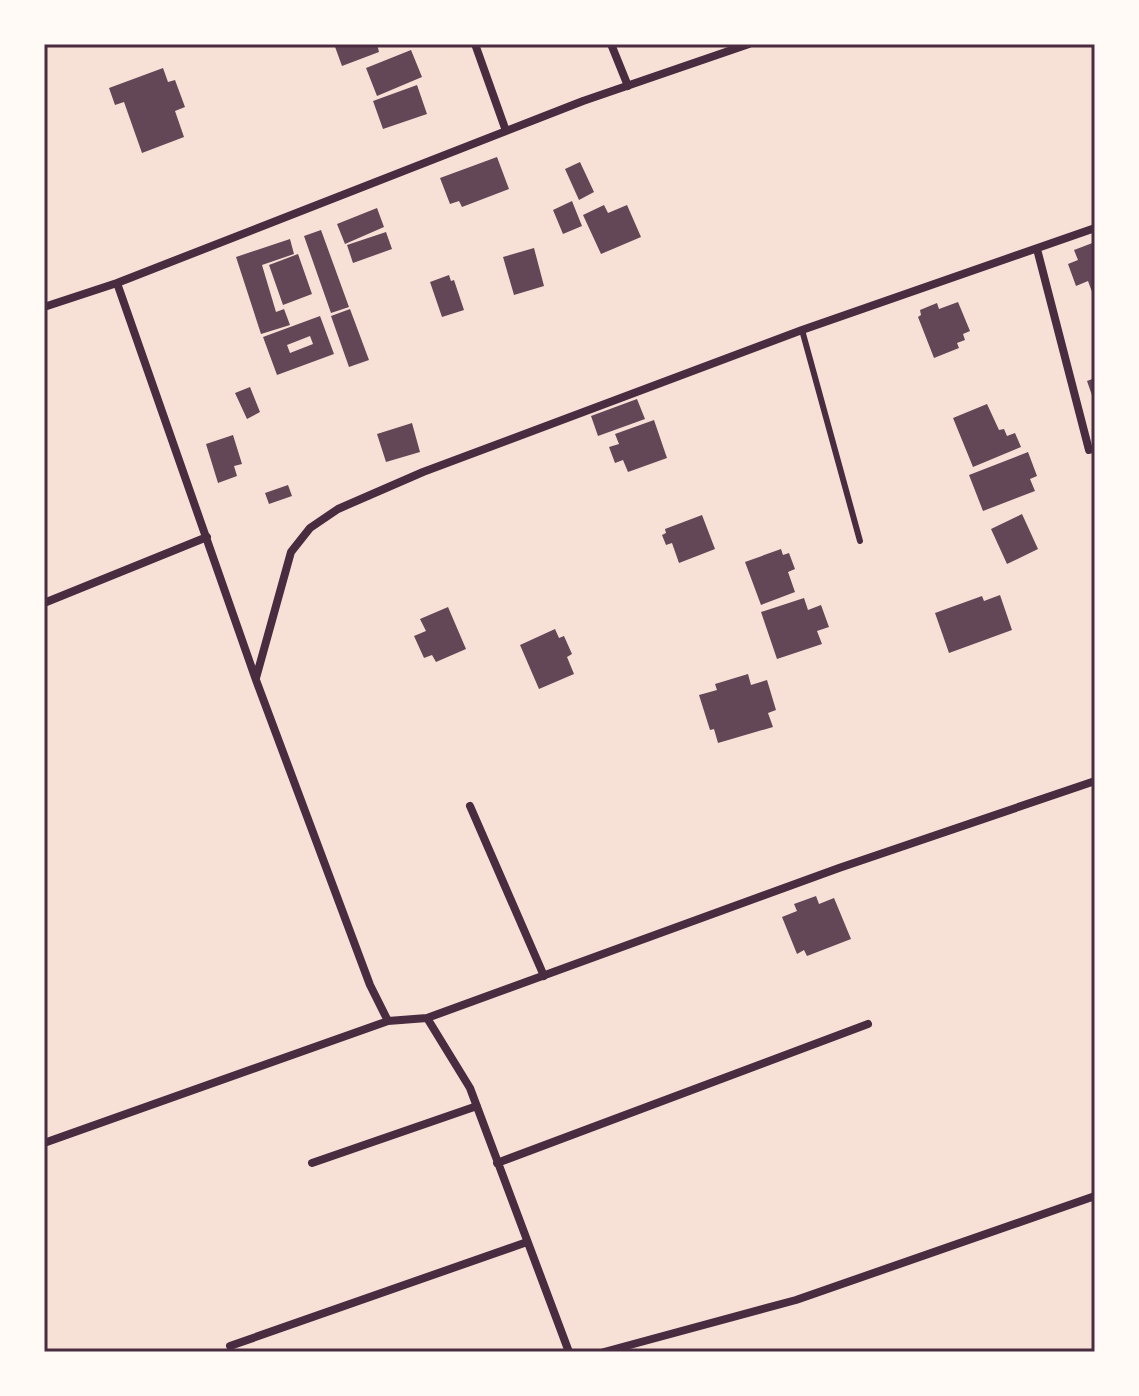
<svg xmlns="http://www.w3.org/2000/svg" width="1139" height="1396" font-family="Quicksand,sans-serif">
  <rect width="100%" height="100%" fill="#f7e1d7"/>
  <!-- building -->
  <path fill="#644757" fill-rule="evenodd" d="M334 44H377L379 52 342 66Z
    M411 50 422 77 377 96 366 68Z
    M163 68 168 82 175 80 185 107 175 111 184 137 142 153 124 102 115 105 109 88Z
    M417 85 427 114 383 129 373 101Z
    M497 157 509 189 462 207 459 201 450 204 440 178Z
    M580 162 594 192 579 200 565 169Z
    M572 201 582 226 563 234 553 210Z
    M604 205 608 213 627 205 641 237 601 254 583 215Z
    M377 208 384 227 345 244 337 224Z
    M321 230 349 307 331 313 304 236Z
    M386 232 392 249 353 263 347 245Z
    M290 239 294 254 262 265 276 312 284 309 290 325 261 334 236 257Z
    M1095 242V300L1088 281 1076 286 1068 264 1078 260 1074 250Z
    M534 248 544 286 514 295 503 257Z
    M298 254 312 294 283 305 269 265Z
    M449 275 451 281 454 280 464 310 442 317 430 282Z
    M958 302 970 331 963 334 965 340 957 343 959 348 934 358 918 317 921 315 920 310 937 303 939 309Z
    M350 309 369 360 349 367 331 316Z
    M320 316 334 354 277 375 263 337ZM310 336 313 344 290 353 287 345Z
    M1095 378V404L1087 381Z
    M250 387 260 412 247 419 235 393Z
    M637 399 645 419 598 436 591 416Z
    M987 404 999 430 1004 429 1007 436 1015 433 1021 447 973 467 953 418Z
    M654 420 667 458 628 472 623 460 615 463 609 447 619 444 615 434Z
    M412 423 420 452 386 462 377 434Z
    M233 435 242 464 234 466 237 476 218 483 206 444Z
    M1028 452 1037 476 1030 479 1035 491 983 511 969 475Z
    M288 485 292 496 269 504 265 493Z
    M1022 514 1038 549 1007 564 991 529Z
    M702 515 715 549 679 563 672 543 666 545 662 535 666 533 665 529Z
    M781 549 783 555 789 553 795 569 788 572 795 592 761 605 745 562Z
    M1000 595 1012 630 949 653 935 613 982 596 984 601Z
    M804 598 808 610 821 605 829 627 817 631 822 644 777 659 761 612Z
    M448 607 466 649 436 662 432 655 424 658 414 636 426 631 420 619Z
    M555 629 559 638 564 636 572 654 567 657 574 674 539 689 520 645Z
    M748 674 751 685 767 680 776 710 768 713 773 727 718 743 714 729 710 730 699 695 717 690 715 684Z
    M816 896 819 904 834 898 851 939 807 956 804 950 797 954 782 917 797 911 794 904Z"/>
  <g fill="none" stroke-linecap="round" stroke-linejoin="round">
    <!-- service -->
    <path stroke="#4a2c40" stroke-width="6" d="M802 330 860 541"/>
    <!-- minor -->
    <path stroke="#4a2c40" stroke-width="8" d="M475 44 506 131
      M611 44 628 86
      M1037 249 1089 450
      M117 283 256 680 370 985 388 1021 427 1018 470 1088 569 1352
      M44 307 117 283 583 101 749 44
      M44 603 207 537
      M256 678 291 552 310 528 338 509 423 472 802 330 1095 228
      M470 806 544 976
      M427 1018 839 868 1095 781
      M44 1143 388 1021
      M312 1163 477 1106
      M497 1163 868 1024
      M230 1346 527 1242
      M604 1352 796 1300 1095 1196"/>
  </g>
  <!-- border -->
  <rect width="1139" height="1396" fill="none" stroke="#fffaf5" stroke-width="92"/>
  <rect x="46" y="46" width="1047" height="1304" fill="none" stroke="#4a2c40" stroke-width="3"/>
</svg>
